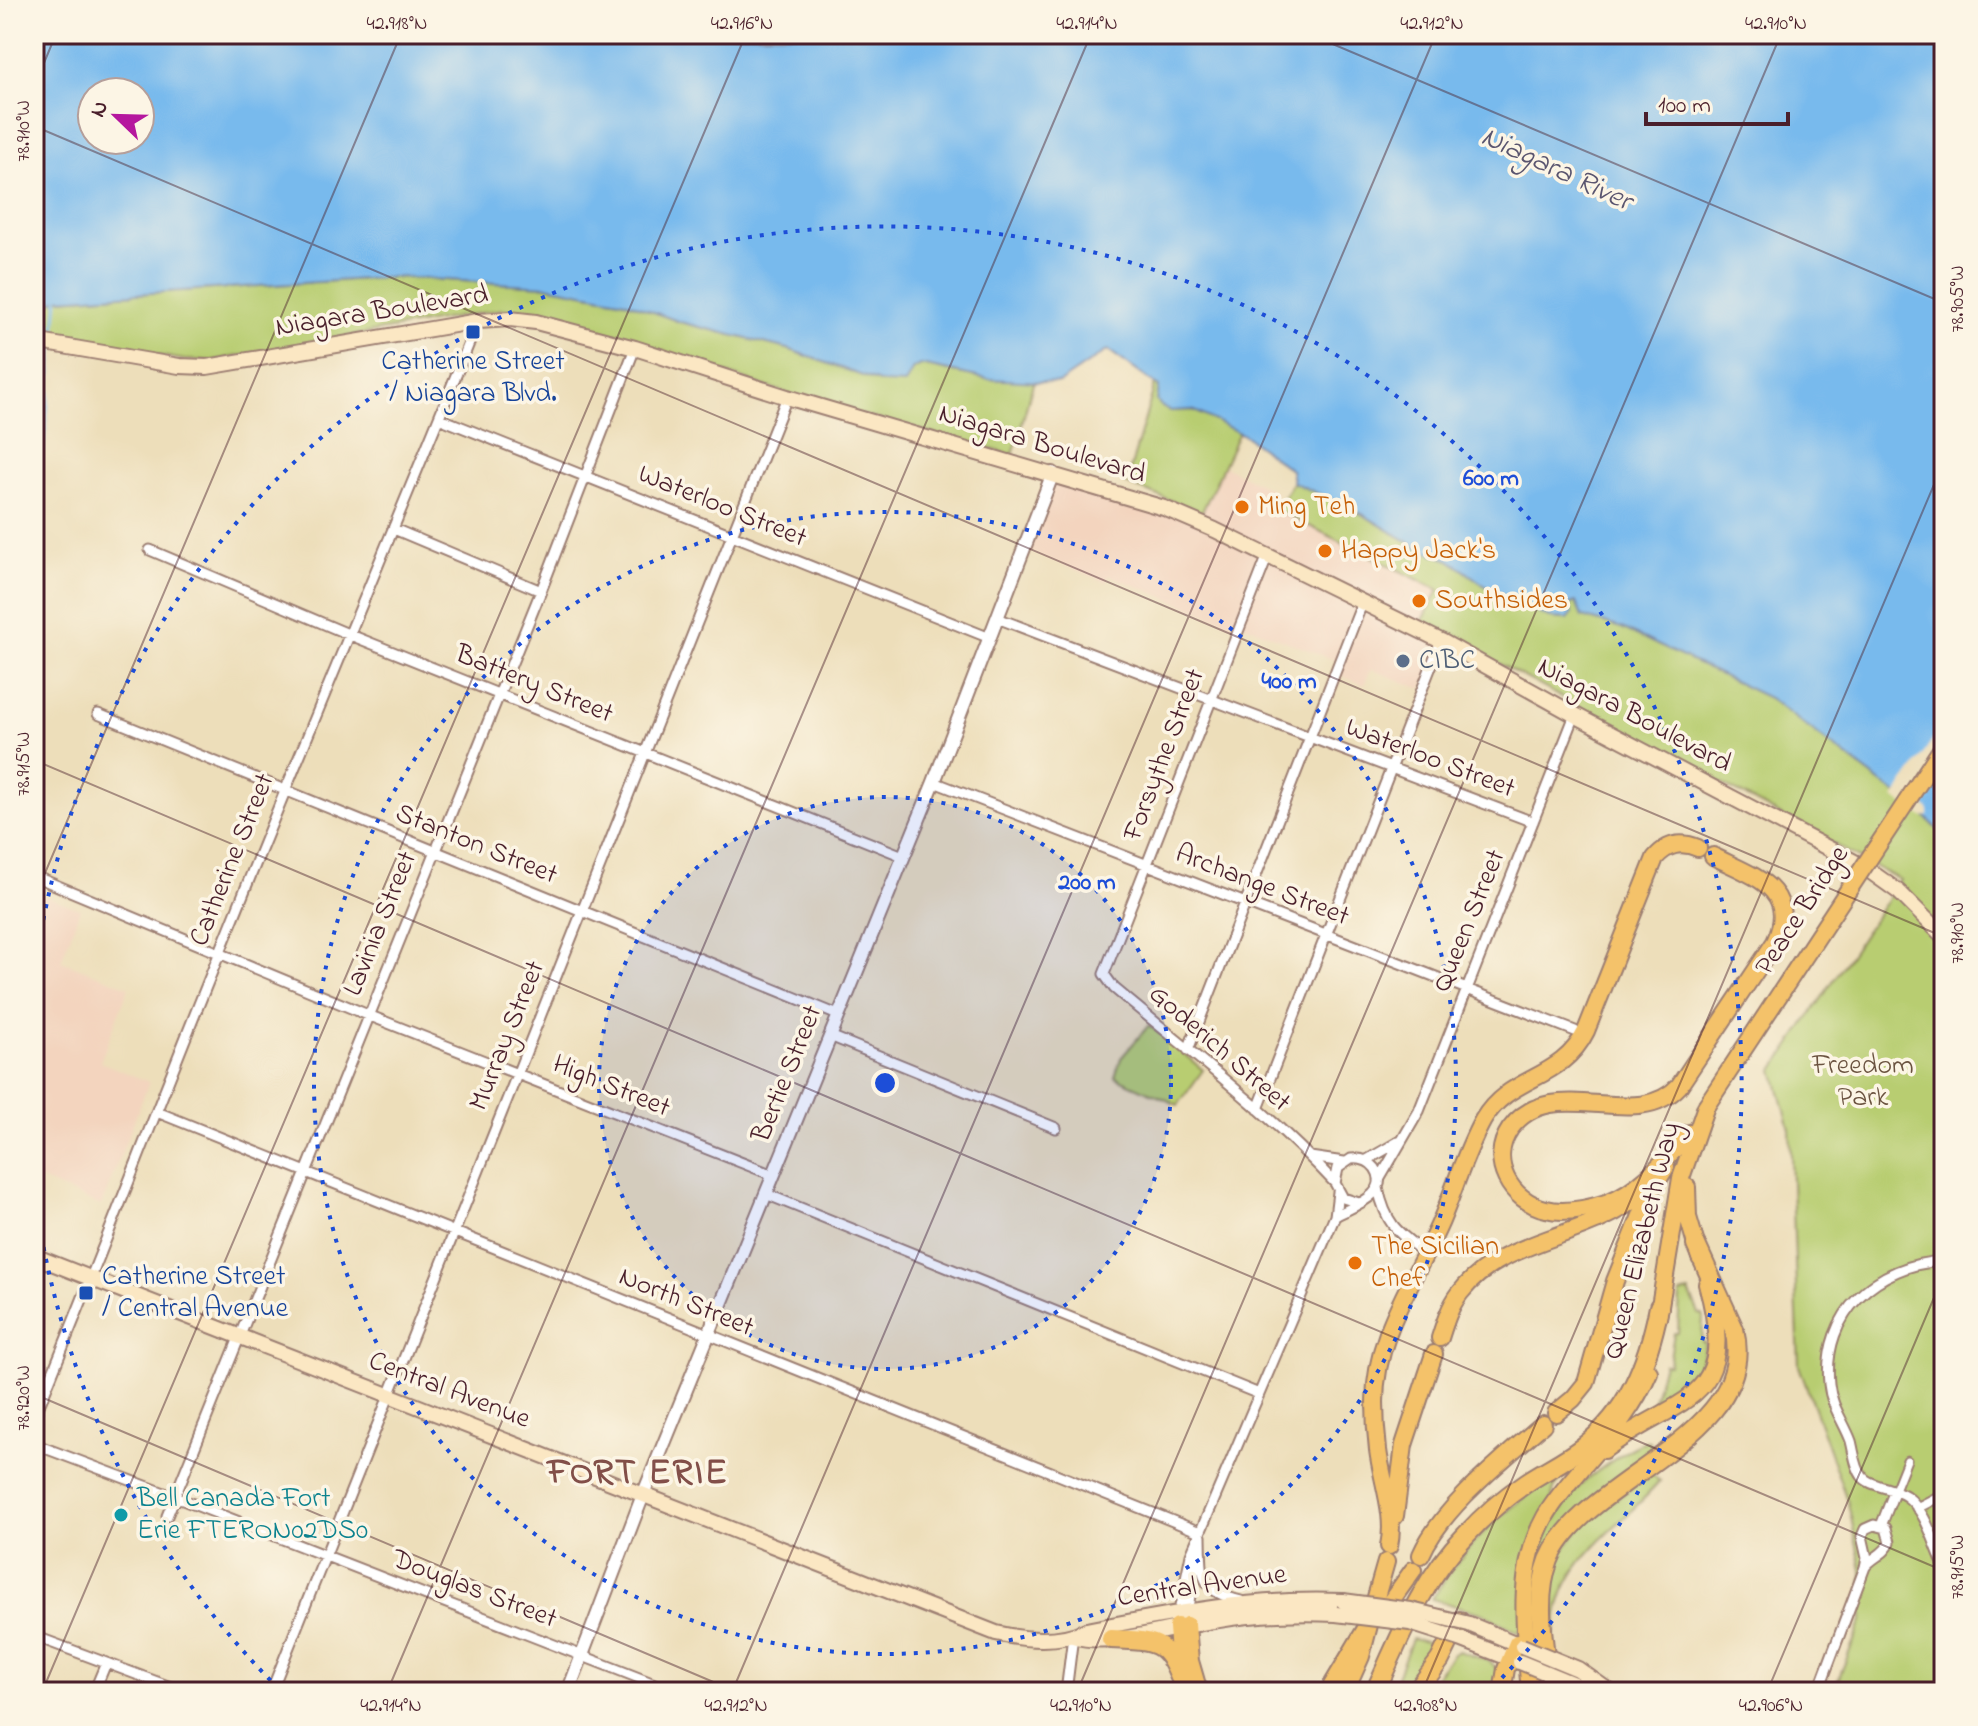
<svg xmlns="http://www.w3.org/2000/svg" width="1978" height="1726" font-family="'Indie Flower',sans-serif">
  <rect width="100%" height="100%" fill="#fcf5e5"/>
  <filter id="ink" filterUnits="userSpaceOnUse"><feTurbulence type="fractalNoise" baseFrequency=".0125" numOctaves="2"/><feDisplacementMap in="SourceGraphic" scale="16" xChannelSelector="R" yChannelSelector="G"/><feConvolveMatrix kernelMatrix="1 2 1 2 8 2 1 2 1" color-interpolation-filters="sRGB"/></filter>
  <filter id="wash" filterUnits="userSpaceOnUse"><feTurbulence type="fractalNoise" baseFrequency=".006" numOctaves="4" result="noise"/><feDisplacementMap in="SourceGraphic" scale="32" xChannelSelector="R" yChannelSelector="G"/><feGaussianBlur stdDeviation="1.8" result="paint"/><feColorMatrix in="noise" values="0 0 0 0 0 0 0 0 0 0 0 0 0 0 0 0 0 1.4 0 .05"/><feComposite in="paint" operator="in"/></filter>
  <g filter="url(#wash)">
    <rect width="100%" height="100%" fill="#eddeba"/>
    <!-- built -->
    <path fill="#f3d4be" d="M1224 466 1276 492 1270 507 1439 591 1419 629 1441 641 1422 689 1371 669 1364 685 1335 673 1339 662 1235 621 1232 624 1109 575 1106 582 1024 549 1053 473 1196 522Z
      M34 892 80 909 61 961 129 987 100 1062 149 1082 101 1206 34 1177Z"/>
    <!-- green -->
    <path fill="#b8cd71" stroke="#81764e" stroke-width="2" d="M396 277 546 286 625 301 680 322 788 349 882 383 921 365 987 379 1034 380 1013 455C934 434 855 415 777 390 686 361 598 324 503 309L211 361 184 360 34 334V310L58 299Z
      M1155 384 1159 387 1171 411 1193 410 1239 432 1202 512 1126 484Z
      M1293 482 1362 514 1420 549 1450 560 1484 585 1525 607 1550 618 1568 619 1570 604 1576 602 1582 617 1622 628 1769 698 1924 815 1944 836V1692H1833L1862 1621V1570L1848 1503 1799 1366 1790 1129 1774 1070 1900 880 1422 622 1439 590 1275 509Z
      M1149 1025 1203 1070 1178 1105 1115 1077 1121 1058Z
      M1689 1292 1699 1314 1703 1315 1702 1342 1705 1343 1702 1358 1689 1385 1685 1383 1659 1407 1653 1400 1664 1364H1669L1674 1333H1678L1680 1294Z
      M1645 1441H1649L1655 1451 1588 1504 1531 1594C1539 1514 1577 1478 1645 1441Z
      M1563 1471 1565 1474 1554 1489 1519 1633 1484 1614 1432 1599C1467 1540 1506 1508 1563 1471Z
      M1650 1474 1660 1481C1616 1533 1558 1558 1555 1633L1551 1634C1543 1540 1582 1525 1650 1474Z
      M1412 1639 1436 1644C1430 1663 1418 1677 1407 1692H1391Z
      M1458 1651 1491 1662 1498 1671V1692H1423L1453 1654Z"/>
    <!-- water -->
    <path fill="#78baed" stroke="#616c8c" stroke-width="2" fill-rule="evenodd" d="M34 34H1944V836L1924 815 1769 698 1622 628 1582 617 1576 602 1570 604 1572 614 1568 619 1550 618 1525 607 1484 585 1450 560 1420 549 1362 514 1293 482 1291 470 1244 435 1193 410 1171 411 1162 407 1157 401 1159 387 1108 350 1059 383 987 379 921 365 913 368 905 384 882 383 788 349 680 322 625 301 546 286 396 277 58 299 34 310ZM92 92H140V140H92Z"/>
    <!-- pier -->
    <path fill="#eddeba" d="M1944 723V763L1919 801 1929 809V816L1923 817 1894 798Z"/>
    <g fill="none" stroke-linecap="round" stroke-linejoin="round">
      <!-- stream -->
      <path stroke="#78baed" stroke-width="3" d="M54 340 58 299
        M34 465 43 450 53 348
        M34 797V817"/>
    </g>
  </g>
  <g filter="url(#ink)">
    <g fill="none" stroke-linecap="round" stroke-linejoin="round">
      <!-- pedestrian casing -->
      <g stroke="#9c7e72" stroke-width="11">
        <path id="pedestrian" d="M1895 1490 1907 1460"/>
      </g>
      <!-- minor casing -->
      <g stroke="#9c7e72" stroke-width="13">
        <path id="minor" d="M439 418 990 638
          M394 529 541 591
          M150 550 348 634 903 856
          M1268 555 1104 974 1114 988C1189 1051 1268 1111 1335 1183
          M997 618 1533 822
          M98 714 838 1015
          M934 782 1575 1031
          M34 876 368 1015 773 1175
          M830 1036 1056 1128
          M1188 1050 1363 601
          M1258 1109 1441 641
          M157 1112 1200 1532
          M1310 1157 1344 1162
          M1367 1160 1398 1142
          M1379 1180 1419 1111 1575 715
          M1378 1188C1386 1225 1397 1232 1426 1254
          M766 1194 1259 1394
          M1335 1216C1351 1207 1393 1194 1375 1168 1369 1160 1361 1158 1351 1159L1338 1168 1335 1183 1343 1198 1359 1203
          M1944 1261C1877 1264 1822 1313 1829 1384 1831 1406 1844 1422 1851 1441 1854 1452 1855 1467 1862 1476 1868 1486 1894 1488 1906 1496 1926 1510 1934 1544 1944 1565
          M34 1418C98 1264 157 1107 220 952 304 741 393 532 478 321
          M34 1444 175 1497 675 1692
          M1917 1508 1944 1494
          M167 1516 541 591 635 348
          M1874 1525 1886 1528 1890 1542C1886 1554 1872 1557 1865 1567L1867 1558 1862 1536 1865 1529Z
          M1881 1526 1895 1490
          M1201 1536C1202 1575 1198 1591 1241 1601
          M1187 1614 1197 1553
          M1178 1616 1191 1554 1335 1216 1338 1192
          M34 1636 184 1692
          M94 1692 106 1663
          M271 1692 787 397
          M1066 1692 1073 1636
          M1818 1692 1865 1567"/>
      </g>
      <!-- tertiary casing -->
      <g stroke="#9c7e72" stroke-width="16">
        <path id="tertiary" d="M568 1692 643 1495 934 782 1053 473"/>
      </g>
      <!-- secondary casing -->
      <g stroke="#9c7e72" stroke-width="18">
        <path id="secondary" d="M34 341 179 366 207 367 478 321 510 319 536 322 635 348 787 397 1164 508 1215 530 1441 641 1575 715 1864 867 1899 892 1944 937
          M34 1256 996 1633C1025 1640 1059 1643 1086 1630 1172 1613 1256 1597 1343 1601
          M1469 1624 1522 1646
          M1073 1636C1112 1648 1172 1627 1213 1621 1253 1614 1294 1612 1336 1614
          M1460 1639 1519 1662"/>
      </g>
      <!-- trunk casing -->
      <g stroke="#9c7e72" stroke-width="20">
        <path id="trunk" d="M1689 1133C1665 1160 1641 1190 1606 1203 1587 1209 1565 1214 1546 1209 1510 1201 1488 1161 1510 1129 1552 1071 1635 1134 1679 1086L1775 942C1800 888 1752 876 1713 856
          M1687 1187 1688 1217 1700 1258
          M1658 1318 1681 1178 1706 1106
          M1440 1338C1445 1322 1450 1306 1460 1293 1503 1237 1589 1239 1642 1194
          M1556 1413 1573 1399 1586 1383 1615 1281 1650 1193 1666 1167
          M1604 1450C1679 1394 1741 1405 1707 1284
          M1395 1516 1404 1445 1434 1354
          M1389 1546C1396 1515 1382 1482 1378 1450 1376 1434 1375 1418 1375 1402 1375 1333 1415 1281 1441 1221 1455 1188 1465 1152 1483 1120 1510 1074 1561 1082 1586 1031L1655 858C1667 844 1681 841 1698 848
          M1421 1555C1441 1508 1505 1458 1543 1424
          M1384 1611 1413 1570
          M1187 1625 1190 1661 1199 1692
          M1328 1692 1368 1625 1386 1562
          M1502 1692 1506 1669 1517 1643
          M1530 1692C1525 1633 1515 1571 1545 1517 1555 1499 1569 1484 1582 1468 1608 1437 1633 1410 1649 1372"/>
      </g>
      <!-- motorway casing -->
      <g stroke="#9c7e72" stroke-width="22">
        <path id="motorway" d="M1178 1627 1181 1668
          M1111 1639C1164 1641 1166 1642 1186 1692
          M1344 1692 1360 1656 1368 1625
          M1375 1692C1401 1635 1422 1580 1466 1535 1484 1515 1504 1498 1526 1483 1544 1471 1565 1461 1583 1447 1629 1412 1648 1362 1659 1307
          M1416 1692 1440 1660 1459 1621
          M1550 1692C1545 1649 1533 1601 1549 1560 1582 1478 1761 1437 1734 1329L1696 1245"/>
      </g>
      <!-- pedestrian -->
      <use href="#pedestrian" stroke="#fff" stroke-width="7"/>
      <!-- minor -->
      <use href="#minor" stroke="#fff" stroke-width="9"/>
      <!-- tertiary -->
      <use href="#tertiary" stroke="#fff" stroke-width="12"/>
      <!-- secondary -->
      <use href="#secondary" stroke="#fbe7c3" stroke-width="14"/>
      <!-- trunk -->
      <use href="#trunk" stroke="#f4c26a" stroke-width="16"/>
      <!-- motorway -->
      <use href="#motorway" stroke="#f4c26a" stroke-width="18"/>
      <!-- secondary-bridge casing -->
      <g stroke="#9c7e72" stroke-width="18" stroke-linecap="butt">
        <path id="secondary-bridge" d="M1343 1601 1411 1610 1469 1624
          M1336 1614 1410 1623 1460 1639
          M1522 1646 1578 1669 1609 1691
          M1520 1662 1576 1685 1603 1689"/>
      </g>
      <!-- trunk-bridge casing -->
      <g stroke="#9c7e72" stroke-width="20" stroke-linecap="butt">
        <path id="trunk-bridge" d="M1706 1106 1944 745"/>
      </g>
      <!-- secondary-bridge -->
      <use href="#secondary-bridge" stroke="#fbe7c3" stroke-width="14"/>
      <!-- trunk-bridge -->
      <use href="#trunk-bridge" stroke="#f4c26a" stroke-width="16"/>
    </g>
  </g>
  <!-- ticks -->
  <path fill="none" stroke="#4a1f2b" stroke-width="2" stroke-opacity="0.45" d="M1309 34 1944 303M34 87 56 34M34 126 1944 937M34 760 1944 1571M34 899 401 34M34 1394 737 1692M42 1692 746 34M387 1692 1091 34M732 1692 1436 34M1077 1692 1781 34M1422 1692 1944 461M1767 1692 1944 1274"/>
  <!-- distance rings -->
  <circle cx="885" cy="1083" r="286" fill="#1d4ed8" fill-opacity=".12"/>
  <g fill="none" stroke="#1d4ed8" stroke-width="4" stroke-dasharray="4 8">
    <circle cx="885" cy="1083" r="286"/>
    <circle cx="885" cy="1083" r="571"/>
    <path d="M279 1689A857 857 0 0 1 34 1187M34 979A857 857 0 1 1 1491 1689"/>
  </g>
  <!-- markers -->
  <g fill="#1a4fb4" stroke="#fcf5e5" stroke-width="3">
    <rect x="465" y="324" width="16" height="16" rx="4"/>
    <rect x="78" y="1285" width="16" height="16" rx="4"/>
  </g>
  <g fill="#e8710a" stroke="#fcf5e5" stroke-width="3">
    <circle cx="1242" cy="507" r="8"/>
    <circle cx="1325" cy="551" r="8"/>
    <circle cx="1419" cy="601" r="8"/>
    <circle cx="1355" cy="1263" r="8"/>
  </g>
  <circle fill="#5c6f8a" stroke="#fcf5e5" stroke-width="3" cx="1403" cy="661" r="8"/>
  <circle fill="#0f9aa8" stroke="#fcf5e5" stroke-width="3" cx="121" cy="1515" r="8"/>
  <g text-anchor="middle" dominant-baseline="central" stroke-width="7" stroke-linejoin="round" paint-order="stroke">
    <!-- street labels -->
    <g font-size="28" fill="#4a1f2b" stroke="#fcf5e5">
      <text transform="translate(382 312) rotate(-9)">Niagara Boulevard</text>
      <text transform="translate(1042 445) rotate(17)">Niagara Boulevard</text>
      <text transform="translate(722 507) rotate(22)">Waterloo Street</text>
      <text transform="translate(534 685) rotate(22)">Battery Street</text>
      <text transform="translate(1634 716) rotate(28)">Niagara Boulevard</text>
      <text transform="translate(1165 755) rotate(-69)">Forsythe Street</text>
      <text transform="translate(1430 759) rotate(21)">Waterloo Street</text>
      <text transform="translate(476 845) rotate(22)">Stanton Street</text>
      <text transform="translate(233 860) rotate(-68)">Catherine Street</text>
      <text transform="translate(1262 886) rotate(21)">Archange Street</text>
      <text transform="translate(1803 911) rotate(-57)">Peace Bridge</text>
      <text transform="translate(1470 921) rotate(-68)">Queen Street</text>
      <text transform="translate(381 924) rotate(-68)">Lavinia Street</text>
      <text transform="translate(508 1036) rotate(-68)">Murray Street</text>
      <text transform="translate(1219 1049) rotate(41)">Goderich Street</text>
      <text transform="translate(788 1074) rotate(-68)">Bertie Street</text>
      <text transform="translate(611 1087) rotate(22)">High Street</text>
      <text transform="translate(1643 1241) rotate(-76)">Queen Elizabeth Way</text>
      <text transform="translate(686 1303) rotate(22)">North Street</text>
      <text transform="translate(449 1391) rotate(21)">Central Avenue</text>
      <text transform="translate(1202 1587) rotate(-8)">Central Avenue</text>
      <text transform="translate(474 1590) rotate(21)">Douglas Street</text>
    </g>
    <!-- transit labels -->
    <g font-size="28" fill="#164399" stroke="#fcf5e5">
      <text x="473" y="362">Catherine Street<tspan x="473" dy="32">/ Niagara Blvd.</tspan></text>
      <text x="102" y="1277" text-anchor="start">Catherine Street<tspan x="102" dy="32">/ Central Avenue</tspan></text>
    </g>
    <!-- food labels -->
    <g font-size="28" fill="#c56008" stroke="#fcf5e5" text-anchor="start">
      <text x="1258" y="507">Ming Teh</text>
      <text x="1341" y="551">Happy Jack's</text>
      <text x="1435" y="601">Southsides</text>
      <text x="1371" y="1247">The Sicilian<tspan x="1371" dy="32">Chef</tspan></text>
    </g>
    <!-- service labels -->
    <g font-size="28" fill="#4e5e75" stroke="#fcf5e5" text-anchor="start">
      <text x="1419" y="661">CIBC</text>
    </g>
    <!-- park labels -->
    <g font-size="28" fill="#6b5340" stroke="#fcf5e5">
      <text x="1863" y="1066">Freedom<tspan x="1863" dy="32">Park</tspan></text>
    </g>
    <!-- culture labels -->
    <g font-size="28" fill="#0d838f" stroke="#fcf5e5" text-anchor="start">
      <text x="137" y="1499">Bell Canada Fort<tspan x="137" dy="32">Erie FTERON02DS0</tspan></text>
    </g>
    <!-- water labels -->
    <g font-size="30" font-style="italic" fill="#5a556f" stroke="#fcf5e5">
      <text transform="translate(1556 170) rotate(25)">Niagara River</text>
    </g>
    <!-- district labels -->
    <g font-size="36" font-weight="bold" letter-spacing="2" fill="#824f49" stroke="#fcf5e5">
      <text x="638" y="1474">FORT ERIE</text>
    </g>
  </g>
  <circle cx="885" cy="1083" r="12" fill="#1d4ed8" stroke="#fcf5e5" stroke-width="4"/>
  <g font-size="24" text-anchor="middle" font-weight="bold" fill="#1d4ed8" stroke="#fcf5e5" stroke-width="7" stroke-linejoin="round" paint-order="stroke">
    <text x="1491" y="485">600 m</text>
    <text x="1289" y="688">400 m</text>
    <text x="1087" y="889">200 m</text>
  </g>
  <!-- margin -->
  <rect width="1978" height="1726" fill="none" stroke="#fcf5e5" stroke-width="88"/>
  <!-- north arrow -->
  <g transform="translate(116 116) rotate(293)"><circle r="38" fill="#fcf5e5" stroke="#b59f9b" stroke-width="2"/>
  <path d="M0-6L14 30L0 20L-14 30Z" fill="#b5179e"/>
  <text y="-12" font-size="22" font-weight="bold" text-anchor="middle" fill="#4a1f2b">N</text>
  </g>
  <!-- scale -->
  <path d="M1646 112v12h142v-12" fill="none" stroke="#4a1f2b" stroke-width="4"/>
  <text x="1658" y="112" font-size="24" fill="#4a1f2b" stroke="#fcf5e5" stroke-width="6" paint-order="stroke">100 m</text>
  <rect x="44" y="44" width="1890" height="1638" fill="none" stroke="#4a1f2b" stroke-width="3"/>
  <g font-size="20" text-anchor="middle" fill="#4a1f2b">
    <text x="397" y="29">42.918°N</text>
    <text x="742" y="29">42.916°N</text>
    <text x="1087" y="29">42.914°N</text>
    <text x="1432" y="29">42.912°N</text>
    <text x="1776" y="29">42.910°N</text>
    <text transform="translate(22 131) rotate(-90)" y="7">78.910°W</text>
    <text transform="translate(1956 299) rotate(-90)" y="7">78.905°W</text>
    <text transform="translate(22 764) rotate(-90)" y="7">78.915°W</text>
    <text transform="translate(1956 933) rotate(-90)" y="7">78.910°W</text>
    <text transform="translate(22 1398) rotate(-90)" y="7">78.920°W</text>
    <text transform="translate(1956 1567) rotate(-90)" y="7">78.915°W</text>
    <text x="391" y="1711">42.914°N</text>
    <text x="736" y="1711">42.912°N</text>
    <text x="1081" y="1711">42.910°N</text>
    <text x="1426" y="1711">42.908°N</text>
    <text x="1771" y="1711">42.906°N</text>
  </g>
</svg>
